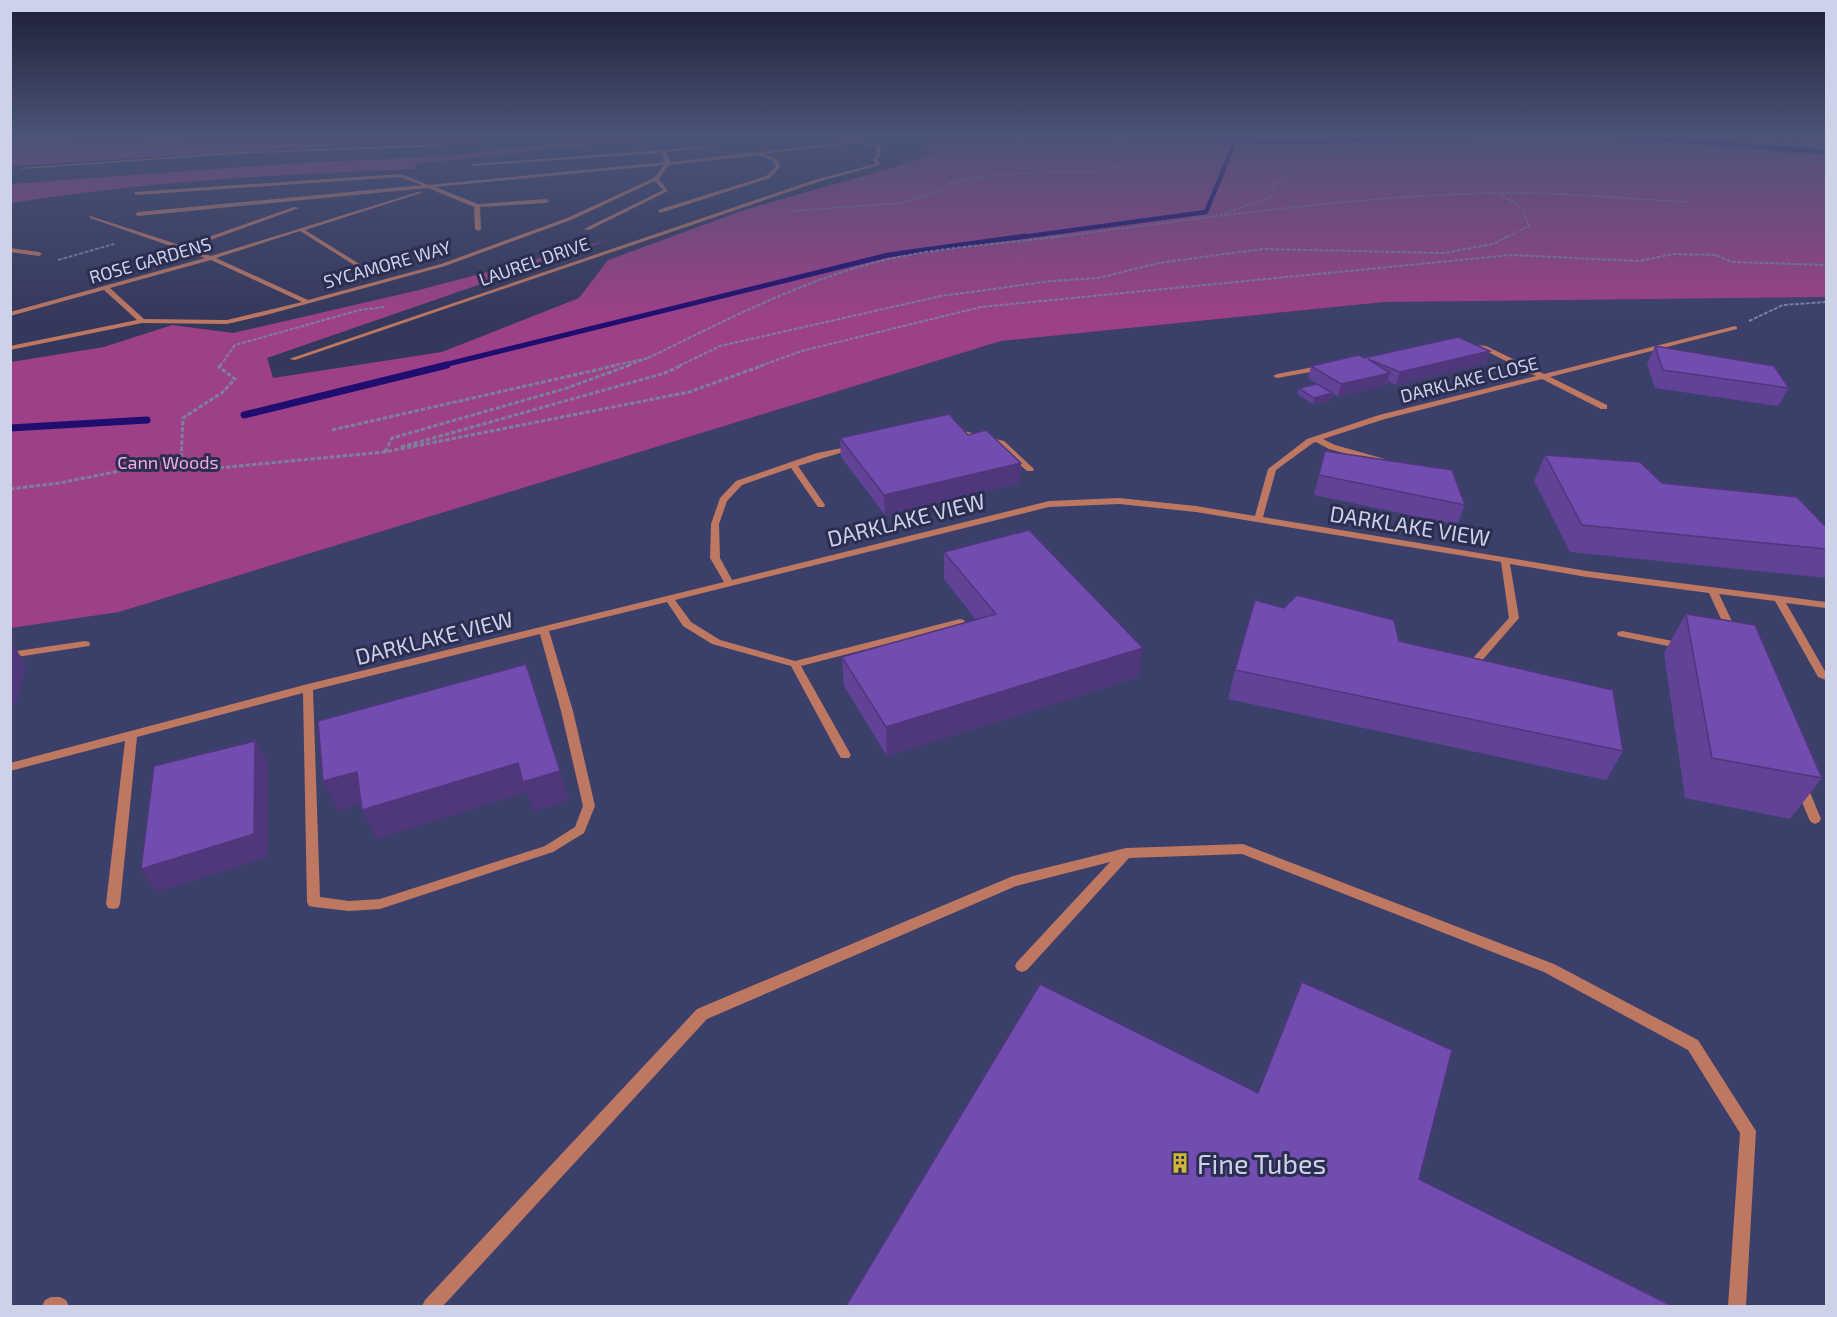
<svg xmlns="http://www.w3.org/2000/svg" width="1837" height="1317" font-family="'Exo 2',sans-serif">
  <rect width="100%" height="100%" fill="#34385c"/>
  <!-- built -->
  <path fill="#3b406a" d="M1826 297V1306H11V628L119 612 1001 341 1384 302Z"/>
  <!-- green -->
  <path fill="#874476" d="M1675 136H1826V146Z"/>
  <!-- forest -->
  <path fill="#9e4087" d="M11 136H489L11 166Z
    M621 136H643L642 139C567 146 493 157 418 163L414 169C279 174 144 182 11 203V184L297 163 446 156Z
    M921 136H1232L1279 139 1371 136H1675L1826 146V297L1384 302 1001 341 119 612 11 628V362L104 347 172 325 233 333 419 290 608 240 267 358 273 378 442 352 579 298 608 260 744 210 895 167 932 154Z"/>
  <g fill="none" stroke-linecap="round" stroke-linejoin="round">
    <!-- stream-far2 -->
    <path stroke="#1f0e6f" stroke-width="4.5" d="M1200 136C1269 145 1329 143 1398 136
      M1562 136H1619L1826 152
      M1014 238 1206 212 1235 142"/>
    <!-- stream-far1 -->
    <path stroke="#1f0e6f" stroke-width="5" d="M440 366 888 255 1025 236"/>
    <!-- stream -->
    <path stroke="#1f0e6f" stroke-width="7" d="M244 415 447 365
      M10 428 147 420"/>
    <!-- path-far2 -->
    <path stroke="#7c809d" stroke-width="1.5" stroke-dasharray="3 1.5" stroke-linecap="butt" d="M1262 136H1326
      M1703 136 1826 142
      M1809 136 1818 142
      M145 139 179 136
      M1636 142 1826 163
      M10 144 71 136
      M1499 193 1522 208 1529 226 1505 238
      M792 211 901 203 940 192 950 183 999 174 1099 171 1140 161 1114 136
      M1220 215 1271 197 1275 185 1308 159 1338 153 1451 145 1635 142 1645 136
      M1050 238C1198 219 1348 196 1497 193 1561 192 1625 199 1688 202"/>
    <!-- path-far1 -->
    <path stroke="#7c809d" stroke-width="2" stroke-dasharray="4 1.5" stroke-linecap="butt" d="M58 260 114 244
      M1749 321 1783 305 1826 302
      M648 358C727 320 807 277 894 258 948 246 1006 244 1062 236
      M220 366 235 345 360 310 385 307
      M611 366 648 358 626 366
      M679 366 720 346 941 296 1052 281 1098 278 1159 263 1262 249 1445 253 1493 244 1508 236
      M760 366 802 351 981 307 1511 255 1640 261 1673 254 1716 255 1732 262 1826 265"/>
    <!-- path -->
    <path stroke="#7c809d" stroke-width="3" stroke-dasharray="4.5 2" stroke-linecap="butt" d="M221 365 219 367 235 379 223 392 183 418 181 459 217 468 385 452 689 392 764 365
      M332 430 618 365
      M401 447 665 373 682 365
      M385 452 392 438 564 389 630 365
      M10 489 59 483 181 459"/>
    <!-- minor -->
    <path fill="#be7761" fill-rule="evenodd" d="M515 136H527L422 147 235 154 23 169 21 168 235 152 422 145Z
      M817 136 862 140 864 141 880 144 881 153 877 160 880 165 821 181 295 360 289 359 817 179 875 164 873 160 877 153 876 146 856 143 764 154 778 160 780 167 770 178 660 213 658 210 766 176 776 167 774 162 760 155 669 165 659 179 668 191 589 230 584 229 663 190 655 181 571 220 445 266 266 315 227 324 142 323 10 350V346L137 320 104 290 10 316V312L205 258 90 218V216L183 246 294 207 299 208 188 248 211 256 421 191V193L305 230 374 273V275H370L300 231 216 258 308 300 441 264 567 218 654 178 664 165 435 187 478 204 546 199 549 201 546 203 480 207 481 229 478 231 475 229 474 207 428 188 138 216 135 214 138 212 422 185 400 177 136 195 134 192 401 174 429 185 665 162 661 153 471 166 473 164 715 146 717 147 666 152 670 162 846 142ZM211 260 302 302 227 320 144 319 110 288Z
      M10 248 39 252 42 254 39 256 10 252Z
      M1735 326 1737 327V329L1550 377 1607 405V409H1601L1542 379 1385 419 1323 439 1335 445 1385 459V463H1379L1329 449 1316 442 1313 443 1276 470 1263 517 1587 571 1826 602V608L1786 603 1826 673V680L1818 677 1775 601 1719 594 1737 632 1732 635 1727 632 1709 593 1587 577 1510 564 1519 618 1473 671H1465L1464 669 1465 667 1509 618 1501 562 1196 512 1119 504 1049 507 675 600 691 622 720 640 795 661 960 619 964 620 965 622 964 624 801 666 851 755 849 758H841L839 755 791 666 712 644 683 626 667 602 549 631 573 711 595 806 584 833 553 852 380 909 349 911 314 907 309 906 307 902 303 693 137 737 120 904 118 908 113 909 108 908 106 904 125 741 10 771V763L308 684 724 582 710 558 711 524 720 498 736 481 817 453 852 446 856 448 798 466 825 505 824 507H818L791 468 742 485 727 501 719 524 720 558 732 580 1049 501 1119 498 1196 506 1255 516 1268 469 1307 439 1379 415 1536 376 1482 349 1464 346V344L1486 346 1544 374ZM540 634 561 711 583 806 575 827 545 846 380 899 349 901 320 897 313 690Z
      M1324 365H1327V369L1277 378 1273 376 1277 374Z
      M949 428H952L1004 441 1034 469 1033 471H1027L998 445 949 432Z
      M1622 631 1683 643 1688 646 1683 649 1618 636 1617 634 1618 632Z
      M85 641 89 642 90 644 89 646 10 658V652Z
      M1801 781 1805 782 1807 785 1821 819 1819 822 1815 824 1811 822 1809 819 1795 785 1797 782Z
      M1243 844 1554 964 1698 1040 1756 1131 1746 1306H1728L1740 1133 1688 1050 1544 972 1242 854 1129 858 1027 970 1022 972 1017 970 1015 966 1017 962 1110 862 1016 886 707 1019 443 1306H422L425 1300 697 1009 1013 876 1126 848Z
      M51 1297H60L66 1300 69 1306H42L45 1300Z"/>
  </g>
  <!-- wall -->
  <path fill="#624297" d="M1655 346 1789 388 1778 406 1655 388 1647 364Z
    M1490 351 1486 363 1396 385 1388 381 1386 385 1338 397 1308 378 1311 366Z
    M1299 388 1332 393 1331 400 1313 404 1297 394Z
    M968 435 1021 463 1019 483 885 515 841 457 840 438Z
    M1325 451 1465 505 1457 525 1314 495Z
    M1545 455 1662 483 1827 528V578L1570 552 1534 481Z
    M944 552 1138 677 887 756 844 686 842 657 976 620 944 579Z
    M1686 614 1822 778 1790 819 1685 798 1664 653Z
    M1399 641 1623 751 1606 780 1228 699 1235 670Z"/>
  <!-- shaded-wall -->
  <path fill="#50367b" d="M1490 351 1486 363 1396 385 1400 372Z
    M1390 373 1386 385 1338 397 1341 384Z
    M1332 393 1331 400 1313 404 1314 398Z
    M1021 463 1019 483 885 515 884 495Z
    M11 642 26 664 17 703 10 704Z
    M1143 648 1138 677 887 756 886 727Z
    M255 741 268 763V857L157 892 141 869Z
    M518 763 560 771 569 800 533 812 527 792 376 839 362 810Z
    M357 772 371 801 338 811 323 781Z"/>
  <!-- building -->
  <path fill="#724db0" stroke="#50367b" stroke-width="1.5" d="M1458 337 1490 351 1400 372 1368 359 1390 373 1341 384 1311 366 1359 355 1364 358Z
    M1655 346 1774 366 1789 388 1663 370Z
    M1317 384 1332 393 1314 398 1299 388Z
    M949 414 968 435 986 430 1021 463 884 495 840 438Z
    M1325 451 1452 470 1465 505 1319 475Z
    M1545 455 1640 462 1662 483 1797 497 1827 528V549L1582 525Z
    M1029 530 1143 648 886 727 842 657 996 614 944 552Z
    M1297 595 1394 620 1399 641 1613 690 1623 751 1235 670 1255 600 1284 608Z
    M1686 614 1755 625 1822 778 1712 758Z
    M526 664 560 771 523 782 518 763 362 810 357 772 323 781 318 721Z
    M255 741 254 834 141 869 154 766Z
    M1302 982 1452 1050 1419 1179 1672 1306H846L1040 984 1258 1093Z"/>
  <!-- sky -->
  <linearGradient id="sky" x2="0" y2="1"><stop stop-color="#1d1f33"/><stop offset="0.42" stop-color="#4a5378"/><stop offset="1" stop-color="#4a5378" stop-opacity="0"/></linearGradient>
  <rect width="1837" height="320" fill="url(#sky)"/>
  <!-- icons -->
  <defs>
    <g id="building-bare" transform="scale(1.62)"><path d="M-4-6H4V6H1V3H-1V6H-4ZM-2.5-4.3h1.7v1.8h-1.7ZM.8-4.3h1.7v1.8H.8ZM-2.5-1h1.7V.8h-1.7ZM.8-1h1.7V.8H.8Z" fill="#d0b736" stroke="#2b2e51" stroke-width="2.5" paint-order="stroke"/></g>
  </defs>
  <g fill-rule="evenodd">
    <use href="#building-bare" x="1180" y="1163"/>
  </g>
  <g text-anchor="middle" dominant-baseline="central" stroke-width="6" stroke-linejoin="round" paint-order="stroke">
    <!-- far-street labels -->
    <g font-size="18" fill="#ced2e8" stroke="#2b2e51">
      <text transform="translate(150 260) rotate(-16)">ROSE GARDENS</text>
      <text transform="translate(534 261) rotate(-19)">LAUREL DRIVE</text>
      <text transform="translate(387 264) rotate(-16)">SYCAMORE WAY</text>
      <text transform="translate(1469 379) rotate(-14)">DARKLAKE CLOSE</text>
    </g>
    <!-- far-park labels -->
    <g font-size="18" fill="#f5aadf" stroke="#2b2e51">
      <text x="168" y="462">Cann Woods</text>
    </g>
    <!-- street labels -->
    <g font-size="22" fill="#ced2e8" stroke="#2b2e51">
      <text transform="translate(906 519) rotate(-14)">DARKLAKE VIEW</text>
      <text transform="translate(1410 525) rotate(9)">DARKLAKE VIEW</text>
      <text transform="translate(434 637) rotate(-14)">DARKLAKE VIEW</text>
    </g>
    <!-- near-poi labels -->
    <g font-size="27" fill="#ced2e8" stroke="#2b2e51" text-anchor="start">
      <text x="1197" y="1163">Fine Tubes</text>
    </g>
  </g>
  <!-- border -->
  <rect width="1837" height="1317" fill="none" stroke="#ced2e8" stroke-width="24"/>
</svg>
